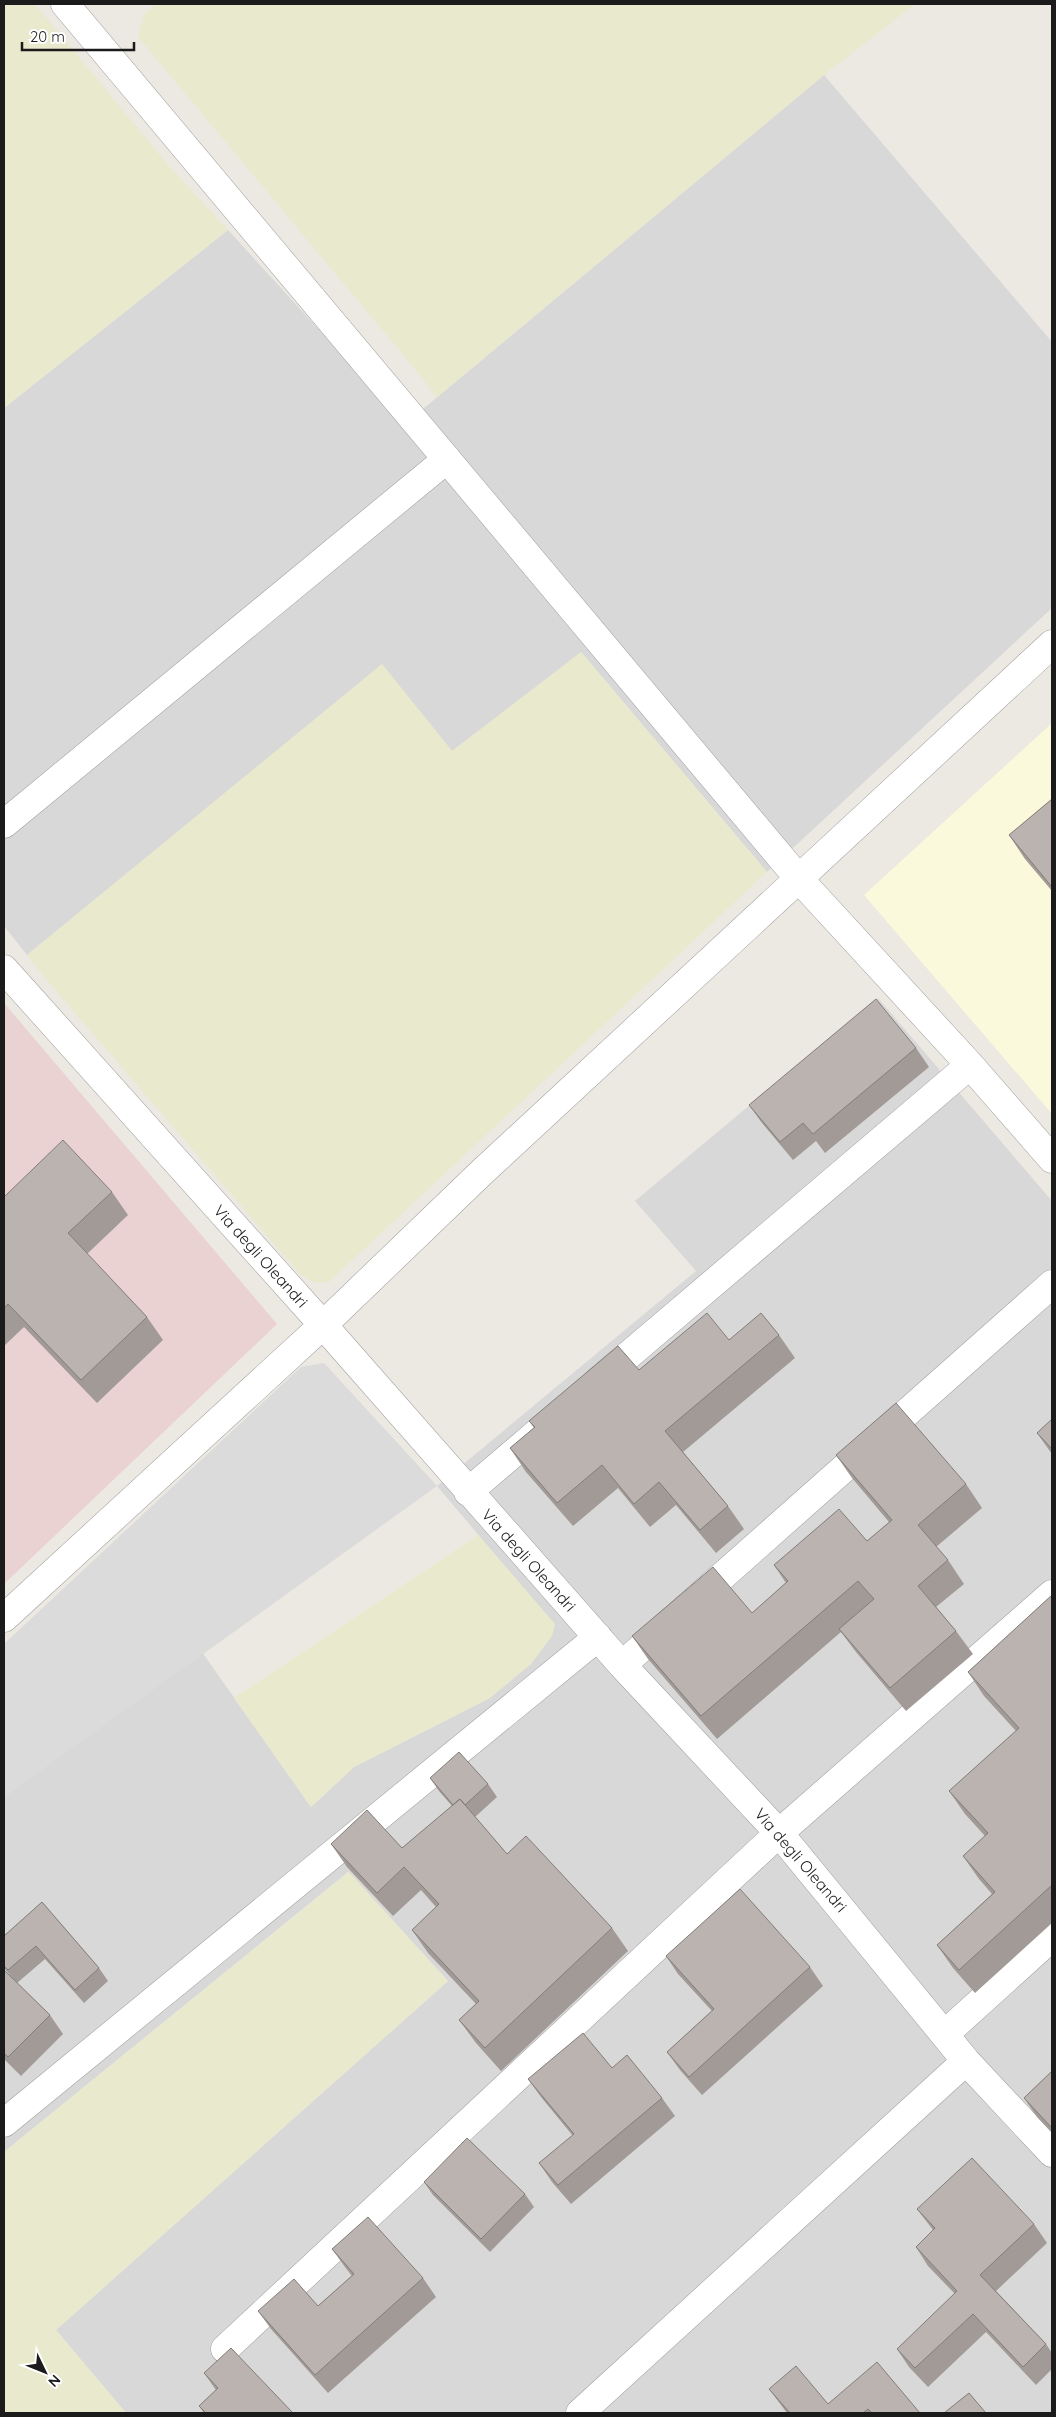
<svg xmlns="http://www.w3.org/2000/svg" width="1056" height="2417" font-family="Quicksand,sans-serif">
  <rect width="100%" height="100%" fill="#ece8e2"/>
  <!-- residential -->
  <path fill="#d9d8d8" d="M824 75 1052 342V608L767 872 582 653 452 751 382 665 27 955 4 926V408L228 230 405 424Z
    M878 998 1052 1201V2413H126L56 2330 448 1981 348 1872 4 2152V1797L202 1652 311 1807 354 1767 490 1698 554 1624 437 1486 696 1271 635 1201Z"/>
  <!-- commercial -->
  <path fill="#ebd2d2" d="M4 1003 277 1324 4 1584Z"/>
  <!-- education -->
  <path fill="#fbf9db" d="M1052 723V1114L864 895Z"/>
  <!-- farmland -->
  <path fill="#e9e9ce" d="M4 4H35L168 165 228 230 4 408Z
    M156 4H915L824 75 436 398 424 380 138 37 144 15Z
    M581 652 767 872 328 1283 313 1282 301 1275 45 978 27 955 382 664 452 751Z
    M478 1535 555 1624 552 1636 531 1664 490 1698 354 1767 311 1807 234 1698Z
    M349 1872 448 1981 56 2330 126 2413H4V2152Z"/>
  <!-- parking -->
  <path fill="#dbdbdb" d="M324 1363 437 1486 4 1797V1644L301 1367Z"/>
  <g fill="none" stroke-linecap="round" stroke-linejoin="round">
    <!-- minor casing -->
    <g stroke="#9f9f9f" stroke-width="29">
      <path id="minor" d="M65 4 799 879 970 1065 1052 1159
        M4 824 447 459
        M4 969 323 1325 622 1665 779 1833 966 2061 1052 2153
        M598 1381 970 1065
        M468 1492 543 1428
        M4 1618 323 1325 481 1173 1052 644
        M622 1665 1052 1284
        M946 2033 1052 1937
        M4 2123 598 1637
        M225 2349 779 1833 1052 1594
        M580 2413 966 2061"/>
    </g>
    <!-- minor -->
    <use href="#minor" stroke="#fff" stroke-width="28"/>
  </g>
  <!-- wall -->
  <path fill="#a19a96" d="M1052 799V891L1025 859 1009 835Z
    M916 1048 929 1067 825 1153 816 1141 793 1160 762 1123 749 1105Z
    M112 1192 128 1215 87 1254 147 1317 163 1340 97 1403 24 1327 4 1346V1197Z
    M779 1335 795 1358 683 1452 728 1506 744 1529 716 1553 676 1505 650 1527 618 1488 573 1526 526 1472 510 1448 534 1428 529 1421 639 1370 729 1340Z
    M1052 1419V1454L1037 1433Z
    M836 1455 966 1484 982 1508 936 1547 948 1560 964 1584 936 1607 956 1631 973 1654 906 1711 856 1652 841 1632 717 1739 648 1659 632 1636 752 1613 786 1583 774 1565 867 1541 889 1522 852 1478Z
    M1052 1595V1923L975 1993 953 1968 937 1945 992 1894 979 1879 963 1856 985 1836 965 1814 949 1791 1016 1731 984 1696 968 1672Z
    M430 1778 488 1784 497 1797 475 1817 507 1854 612 1928 628 1951 501 2071 476 2043 459 2020 476 2004 428 1953 412 1930 436 1907 421 1890 393 1916 347 1867 331 1844 402 1848 452 1806 439 1791Z
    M42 1902 99 1968 108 1981 84 2003 45 1959 17 1983 50 2015 63 2034 21 2076 4 2059V1970L14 1980 4 1968V1936Z
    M666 1956 810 1967 823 1986 702 2095 680 2070 667 2052 712 2011 678 1974Z
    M612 2068 662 2098 675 2116 571 2204 552 2182 539 2163 573 2136 541 2097 528 2079Z
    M1052 2071V2133L1037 2117 1024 2098Z
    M424 2182 525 2194 534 2207 490 2252 433 2195Z
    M917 2209 1034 2224 1047 2243 996 2291 1046 2344 1052 2353V2369L1036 2385 986 2332 928 2387 909 2367 897 2349 955 2294 928 2266 916 2247 933 2230Z
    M332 2249 423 2278 436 2297 328 2393 271 2329 258 2311 318 2306 352 2276 345 2267Z
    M204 2373 293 2413H204L199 2406 216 2390Z
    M769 2389 828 2404 920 2413H787Z"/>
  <!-- building -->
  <path fill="#bbb3af" stroke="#837d7a" d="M1052 799V887L1009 835Z
    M876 999 916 1048 813 1134 803 1123 780 1142 749 1105Z
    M63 1140 112 1192 68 1233 147 1317 81 1380 8 1304 4 1308V1197Z
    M707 1313 729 1340 761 1313 779 1335 665 1431 728 1506 700 1530 659 1482 634 1504 602 1465 557 1503 510 1448 535 1427 529 1421 618 1346 639 1370Z
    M896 1403 966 1484 918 1525 948 1560 918 1586 956 1631 890 1688 839 1629 874 1599 858 1581 701 1716 632 1636 713 1567 752 1613 788 1581 774 1565 839 1509 867 1541 892 1520 836 1455Z
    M1052 1419V1449L1037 1433Z
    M1052 1595V1885L959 1970 937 1945 995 1892 963 1856 988 1833 949 1791 1019 1728 968 1672Z
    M459 1752 488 1784 465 1805 460 1799 453 1805 430 1778Z
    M460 1799 507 1854 526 1836 612 1928 485 2048 459 2020 479 2001 412 1930 439 1904 404 1867 377 1893 331 1844 367 1810 402 1848Z
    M740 1889 810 1967 689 2077 667 2052 714 2009 666 1956Z
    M42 1902 99 1968 75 1990 36 1946 8 1970 4 1966V1936Z
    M4 1970 50 2015 8 2057 4 2053Z
    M583 2033 612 2068 627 2055 662 2098 558 2185 539 2163 574 2134 528 2079Z
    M1052 2071V2128L1024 2098Z
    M467 2138 525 2194 481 2239 424 2182Z
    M972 2158 1034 2224 980 2275 1046 2344 1023 2367 973 2314 915 2368 897 2349 957 2291 916 2247 935 2228 917 2209Z
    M368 2217 423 2278 315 2375 258 2311 294 2279 318 2306 354 2274 332 2249Z
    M231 2348 293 2413H206L199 2406 218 2388 204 2373Z
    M877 2362 920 2413H872L868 2409 863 2413H790L769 2389 796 2366 828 2404Z
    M969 2393 986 2413H944Z"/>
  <g text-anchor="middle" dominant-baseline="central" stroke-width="4" stroke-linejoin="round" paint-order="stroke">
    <!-- street labels -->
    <g font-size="16" fill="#1b1b1b" stroke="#fff">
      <text transform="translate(261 1256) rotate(48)">Via degli Oleandri</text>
      <text transform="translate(529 1560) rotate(48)">Via degli Oleandri</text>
      <text transform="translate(801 1860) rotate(49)">Via degli Oleandri</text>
    </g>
  </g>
  <!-- border -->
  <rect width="1056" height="2417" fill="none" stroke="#1b1b1b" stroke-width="10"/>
  <!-- north arrow -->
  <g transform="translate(45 2372) rotate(133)" stroke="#ffffff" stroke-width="4" paint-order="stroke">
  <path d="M0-4L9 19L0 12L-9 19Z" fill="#1b1b1b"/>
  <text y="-8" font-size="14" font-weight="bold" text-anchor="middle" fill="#1b1b1b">N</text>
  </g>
  <!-- scale -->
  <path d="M22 42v8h112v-8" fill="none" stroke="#1b1b1b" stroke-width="2.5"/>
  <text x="30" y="42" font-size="15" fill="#1b1b1b" stroke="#ffffff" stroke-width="4" paint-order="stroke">20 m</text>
</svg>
